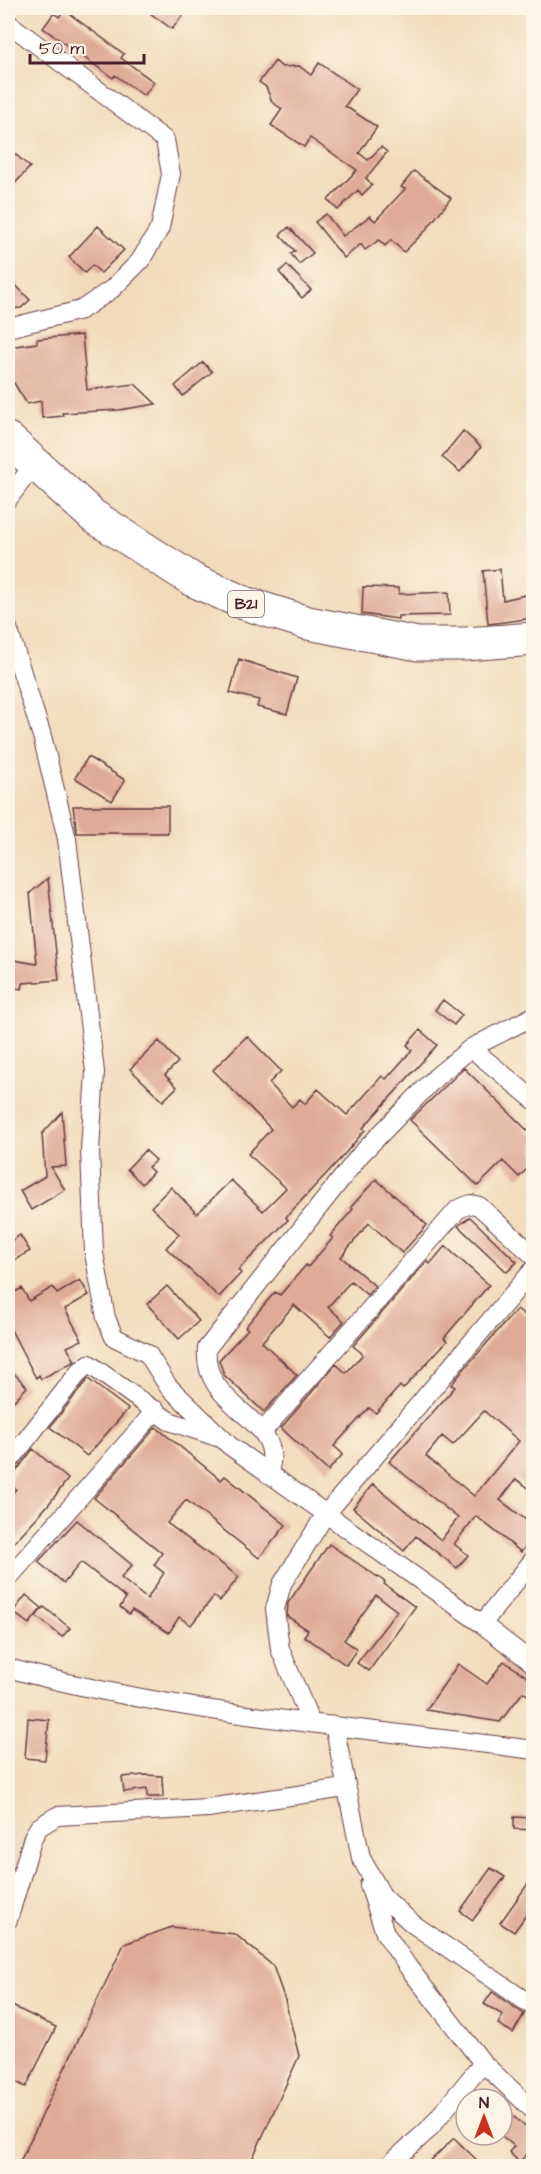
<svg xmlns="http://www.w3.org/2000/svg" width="541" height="2174" font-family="'Architects Daughter',sans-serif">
  <rect width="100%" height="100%" fill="#fcf5e5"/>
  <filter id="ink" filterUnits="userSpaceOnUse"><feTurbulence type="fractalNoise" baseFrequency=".0167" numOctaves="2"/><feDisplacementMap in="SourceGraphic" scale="12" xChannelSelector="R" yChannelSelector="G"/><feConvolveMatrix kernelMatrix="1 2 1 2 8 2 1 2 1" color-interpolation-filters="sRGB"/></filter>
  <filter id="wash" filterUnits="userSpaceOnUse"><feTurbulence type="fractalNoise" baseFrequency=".008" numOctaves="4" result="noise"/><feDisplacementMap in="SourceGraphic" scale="24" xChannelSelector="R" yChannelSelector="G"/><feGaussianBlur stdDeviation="1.35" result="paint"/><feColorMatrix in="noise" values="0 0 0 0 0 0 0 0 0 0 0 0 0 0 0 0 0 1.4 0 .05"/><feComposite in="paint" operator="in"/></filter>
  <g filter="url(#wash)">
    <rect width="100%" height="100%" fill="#f2dbbc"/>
    <g id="blocks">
      <!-- building -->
      <path fill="#dfaa98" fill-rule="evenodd" d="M143 8H176L184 14 172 29Z
        M64 10 124 54 121 58 154 82 144 96 115 75 113 78 43 28 54 13 59 17Z
        M275 61 282 67 299 66 311 75 319 63 357 89 345 106 377 127 359 153 368 160 381 147 387 152 366 178 372 185 362 195 358 190 338 210 328 200 357 170 310 138 304 147 271 125 282 109 272 102 266 87 259 82Z
        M8 148 30 167 8 191Z
        M414 171 451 198 426 230 404 252 391 240 385 246 379 240 365 250 361 244 344 258 315 222 326 214 343 236 370 216 375 221 405 189 401 187Z
        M98 226 124 250 101 273 92 265 85 273 69 257Z
        M289 227 313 253 299 264 291 254 295 251 280 235Z
        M287 265 311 290 302 298 279 272Z
        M8 277 30 300 21 308 8 309Z
        M82 335 87 390 135 384 156 404 119 410 62 413 63 416 42 418 41 401 27 404 14 383 8 388V347L37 343V339Z
        M203 362 212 372 183 396 175 386Z
        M463 431 481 447 460 472 442 457Z
        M500 569 503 600 534 593V618L488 624 483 571Z
        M363 587 399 588V594L449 592 450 615 398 616V619L362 614Z
        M239 659 297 678 287 714 257 707 259 700 230 693Z
        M88 757 125 780 112 801 75 778Z
        M73 806H168V833H77Z
        M48 878 59 980 23 983 22 989 8 987V959L37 964 30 893Z
        M443 1000 462 1015 454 1025 435 1010Z
        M420 1030 437 1045 363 1128 365 1130 342 1157 286 1217 288 1220 238 1270 241 1273 219 1297 166 1248 179 1234 151 1207 171 1187 197 1214 231 1180 263 1211 286 1188 248 1154 271 1129 213 1070 247 1036 281 1071 269 1083 292 1107 300 1099 305 1104 318 1089 347 1115 382 1076 386 1079 412 1050 407 1045Z
        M159 1041 178 1062 165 1075 177 1087 163 1101 130 1069Z
        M464 1068 534 1137V1162L519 1177 503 1161 478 1186 410 1120Z
        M62 1112 66 1166 51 1167 65 1190 31 1210 20 1191 45 1176 42 1134Z
        M145 1150 156 1160 148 1167 153 1172 142 1184 127 1169Z
        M376 1179 427 1225 402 1253 369 1223 341 1257 375 1286 367 1295 351 1281 328 1307 344 1321 330 1337 294 1305 262 1342 297 1375 264 1412 224 1375 219 1360 248 1329 245 1327 275 1292 280 1295 306 1265 308 1267 333 1238 330 1236 353 1209 351 1207Z
        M470 1217 517 1262 507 1272 458 1226Z
        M20 1235 30 1251 8 1264V1243Z
        M445 1246 489 1285 444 1338 447 1341 403 1389 400 1386 376 1413 369 1408 334 1446 343 1454 328 1471 281 1428 336 1364 346 1373 363 1354 353 1346 427 1261 430 1264Z
        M80 1280 89 1295 65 1309 82 1340 67 1347 75 1361 41 1379 39 1375 36 1378 8 1324V1296L22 1288 29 1301 53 1287 57 1294Z
        M167 1286 199 1321 179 1339 147 1304Z
        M517 1309 534 1322V1492L516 1479 500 1500 534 1526V1536L521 1552 476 1516 454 1544 468 1555 457 1568 416 1536 404 1551 353 1508 373 1484 441 1540 458 1518 389 1462 455 1387 451 1385 464 1369ZM484 1411 519 1441 474 1496 426 1456 442 1436 453 1445Z
        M8 1367 27 1387 8 1407Z
        M88 1379 128 1409 87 1456 50 1427Z
        M156 1427 221 1480 225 1476 286 1525 259 1558 186 1500 167 1523 239 1577 220 1601 214 1596 191 1625 179 1617 169 1633 132 1610 129 1614 120 1607 126 1598 81 1562 64 1583 38 1562 77 1520 132 1565 121 1578 147 1599 164 1573 154 1565 162 1553 94 1498Z
        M33 1449 68 1479 48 1505 8 1549V1498L16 1489 8 1482Z
        M329 1544 385 1582 384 1584 415 1607 369 1671 357 1663 397 1611 376 1595 344 1640 357 1649 346 1665 304 1636 308 1630 287 1616 288 1603Z
        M26 1595 42 1608 29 1624 13 1612Z
        M44 1607 70 1628 62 1637 36 1616Z
        M504 1661 534 1682V1699L523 1692 500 1722 426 1710 458 1664 487 1684Z
        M28 1718 49 1720 45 1760 25 1758Z
        M145 1775 162 1776 163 1797H147V1789L124 1792 122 1777Z
        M514 1817 534 1818V1830L514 1829Z
        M491 1868 505 1877 473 1920 460 1911Z
        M534 1875V1904L514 1932 500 1923Z
        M172 1927 235 1934 273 1966 285 2000 299 2056 249 2166H18L124 1944Z
        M492 1992 524 2014 513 2033 498 2024 503 2015 484 2004Z
        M8 2004 56 2027 26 2087 8 2078Z
        M502 2107 534 2134V2162L526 2155 519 2162 509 2152 514 2146 502 2136Z
        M454 2138 483 2166H425Z"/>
    </g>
  </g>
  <g filter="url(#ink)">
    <use href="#blocks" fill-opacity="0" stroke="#633b41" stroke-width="1.5"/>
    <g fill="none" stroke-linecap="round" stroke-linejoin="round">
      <!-- street casing -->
      <g stroke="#633b41" stroke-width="20">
        <path id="street" d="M8 23 165 140 171 174 160 228 140 261 112 289 81 310 8 328
          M8 499 35 463
          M8 628 42 736 67 839 95 1072 90 1150 94 1253 106 1318 114 1337 148 1354 168 1386 230 1446 482 1624 534 1664
          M471 1048 534 1100
          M262 1432 458 1209 471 1204 479 1206 534 1256
          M8 1463 80 1371 89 1364 169 1421 217 1437
          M268 1474C290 1417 201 1411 207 1348L361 1154 400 1114 436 1077 471 1048 534 1016
          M11 1575 156 1410
          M482 1624 534 1559
          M8 1668C179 1715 357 1727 534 1750
          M311 1723 280 1649 275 1609 282 1584 325 1515 534 1269
          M334 1725 361 1858 383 1897 413 1924 534 2007
          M369 1885 385 1933 408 1967 483 2063 534 2111
          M8 1920 33 1837 39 1827 57 1816 208 1808 345 1788
          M388 2166 428 2130 483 2063"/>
      </g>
      <!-- highway casing -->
      <g stroke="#633b41" stroke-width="35">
        <path id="highway" d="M8 439 93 516 193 580 244 603 308 623 418 644H465L534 639"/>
      </g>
      <!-- street -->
      <use href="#street" stroke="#fff" stroke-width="18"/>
      <!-- highway -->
      <use href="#highway" stroke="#fff" stroke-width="33"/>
    </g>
  </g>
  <g text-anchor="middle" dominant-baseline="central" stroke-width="5" stroke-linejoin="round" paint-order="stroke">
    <!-- shield labels -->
    <rect fill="#fcf5e5" stroke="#7f5f63" stroke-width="1.5" x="228" y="591" width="36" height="26" rx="4.5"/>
    <g font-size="16" font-weight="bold" fill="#4a1f2b">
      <text x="246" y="604">B21</text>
    </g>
  </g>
  <!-- margin -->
  <rect width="541" height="2174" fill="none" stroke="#fcf5e5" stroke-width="30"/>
  <!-- north arrow -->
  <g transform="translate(484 2117)"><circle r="28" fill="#fcf5e5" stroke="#b59f9b" stroke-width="1.5"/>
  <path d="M0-4.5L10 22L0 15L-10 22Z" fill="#c8321e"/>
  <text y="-9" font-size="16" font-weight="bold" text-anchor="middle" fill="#4a1f2b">N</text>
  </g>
  <!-- scale -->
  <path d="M30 54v9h114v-9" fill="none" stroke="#4a1f2b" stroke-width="3"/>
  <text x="39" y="54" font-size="18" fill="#4a1f2b" stroke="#fcf5e5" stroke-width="4.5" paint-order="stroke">50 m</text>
</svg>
